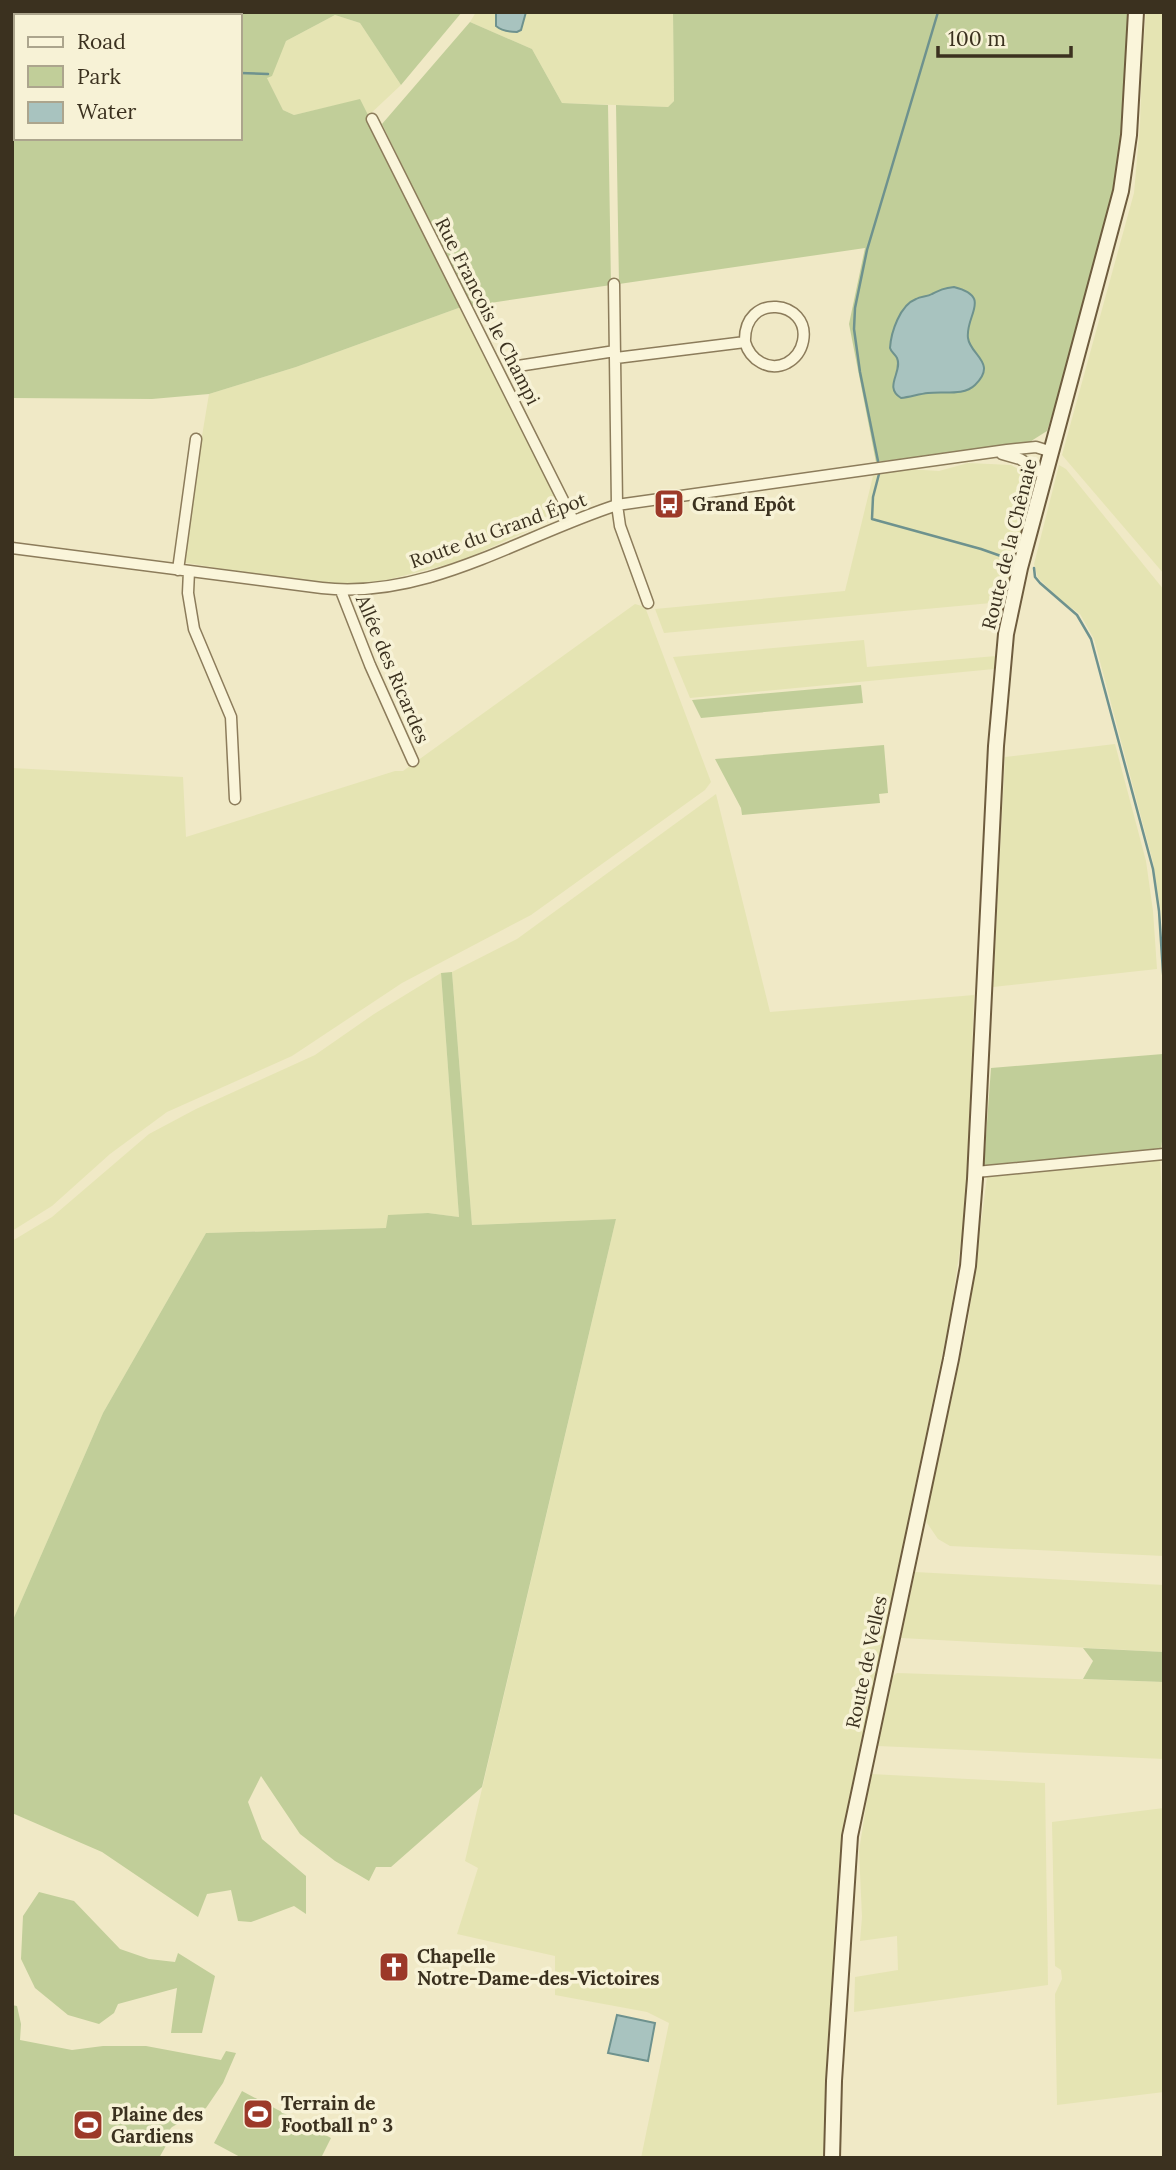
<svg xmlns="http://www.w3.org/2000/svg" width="1176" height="2170" font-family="Lora,serif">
  <rect width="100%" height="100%" fill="#f0e9c6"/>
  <!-- farmland -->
  <path fill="#e5e4b3" d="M476 12H673L674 101 668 107 562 103 532 49 470 22Z
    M1146 12H1164V574L1062 455 1134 193 1140 125 1142 61Z
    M335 15 360 23 401 85 368 116 359 100 294 115 283 110 267 78 286 41Z
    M464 306 565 514 461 561 379 582 349 586 282 579 181 562 209 394 296 367Z
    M968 463 1011 465 1025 473 1032 483 1033 493 1002 602 664 633 655 609 845 591 873 476 907 469 939 471Z
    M1059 465 1066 469 1164 590V944L1161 912 1153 862 1094 639 1080 614 1060 600 1038 578 1034 564Z
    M635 604 645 607 711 782 705 790 531 915 402 983 292 1056 167 1112 110 1154 52 1206 12 1231V768L183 777 186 837 395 771H403Z
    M864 640 867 667 996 656 994 669 690 698 673 657Z
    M1115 744 1146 861 1153 911 1157 969 993 987 1005 757Z
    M716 794 770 1012 974 995 968 1163 962 1235 950 1317 840 1853 824 2158H641L669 2023 647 2012 555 1995V1956L457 1934 478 1868 465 1861 616 1219 472 1225 452 972 517 939Z
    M441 973 459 1217 428 1213 388 1216 387 1228 206 1233 103 1413 12 1622V1241L52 1217 149 1134 196 1109 315 1055 374 1014Z
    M1160 1158 1164 1237V1556L950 1546 938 1539 927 1523 926 1517 968 1322 987 1177Z
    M915 1572 1164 1585V1652L901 1638Z
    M897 1673 1164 1682V1759L878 1746 893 1676Z
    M871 1774 1045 1783 1048 1985 854 2012 855 1977 898 1970 897 1936 860 1941 862 1917 859 1851Z
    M1164 1808V2092L1057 2105 1055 1994 1062 1979 1061 1970 1055 1966 1052 1822Z"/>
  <!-- green -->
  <path fill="#c1ce99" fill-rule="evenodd" d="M12 12H462L401 85 360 23 335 15 286 41 272 76 267 78 283 110 294 115 360 99 464 306 296 367 209 394 152 399 12 398ZM16 16H240V138H16Z
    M673 12H1131L1117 178 1081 324 1047 431 1028 443 876 462 849 324 865 248 619 284 616 105 668 107 674 101Z
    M470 22 532 49 562 103 608 105 611 285 470 306 382 124Z
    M861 685 863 703 701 718 692 700Z
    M884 745 888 793 879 794 880 803 742 815 741 808 715 759Z
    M452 972 472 1225 616 1219 482 1787 391 1867H376L369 1881 335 1861 300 1834 261 1776 248 1802 262 1839 306 1876V1914L294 1906 251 1922 238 1921 231 1890 207 1894 198 1917 102 1852 12 1813V1622L103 1413 206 1233 386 1228 388 1215 428 1213 459 1217 441 973Z
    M1163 1054 1164 1119 1161 1152 987 1167 984 1164 991 1068Z
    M1083 1648 1164 1652V1682L1083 1679 1093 1661Z
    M39 1892 74 1901 120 1949 149 1959 175 1962 178 1953 215 1976 202 2033H171L177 1988 118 2004 114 2013 99 2024 68 2015 35 1988 21 1959 23 1916Z
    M12 2005 17 2006 21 2024 20 2040 72 2050 103 2046H146L221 2060 226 2051 236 2053 223 2083 206 2108 172 2127 162 2138 168 2142 159 2158H12Z
    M242 2091 331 2138 321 2158H242L214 2143Z"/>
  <!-- water -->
  <path fill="#a8c3bf" stroke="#6e928e" stroke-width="2" d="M496 12H526L521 30 517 32C510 32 502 31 496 26Z
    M954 287C993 297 965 315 968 338 970 355 998 363 975 385 964 396 943 391 928 393 919 394 910 397 901 398 883 387 903 372 897 358 895 354 891 352 890 348 891 332 900 305 916 299 921 296 927 297 932 294 940 290 944 288 954 287Z
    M617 2015 655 2023 648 2061 608 2053Z"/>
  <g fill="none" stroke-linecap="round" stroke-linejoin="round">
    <!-- stream -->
    <path stroke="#6e928e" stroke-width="2.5" d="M240 73 268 74
      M878 461 860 372 854 329 855 308 867 250 938 12
      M879 474 873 497 872 519 981 549 1015 561
      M1034 568 1035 577 1040 583 1077 615 1091 639 1153 869 1159 911 1164 987"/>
    <!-- minor casing -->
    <g stroke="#8c7c5b" stroke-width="13">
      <path id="minor" d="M372 119 573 520
        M614 284 617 505 620 526 648 603
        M616 358 745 342C750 360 769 372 787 363 796 358 801 351 803 341 811 300 743 291 745 342
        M518 366 615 351
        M1002 454 1020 459 1045 475
        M12 548 322 588C426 600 521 536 617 505L1007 450 1036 447 1052 452
        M178 570 196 439
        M189 571 188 593 194 629 231 717 235 799
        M341 591 370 665 413 761
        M976 1172 1164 1154"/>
    </g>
    <!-- secondary casing -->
    <g stroke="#6e5c3e" stroke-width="18">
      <path id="secondary" d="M832 2158 834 2081 850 1836 951 1359 968 1266 975 1179 996 746 1006 634 1020 568 1121 191 1129 135 1136 12"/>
    </g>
    <!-- minor -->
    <use href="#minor" stroke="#faf5da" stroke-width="10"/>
    <!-- secondary -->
    <use href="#secondary" stroke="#faf5da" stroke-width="14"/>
  </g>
  <!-- icons -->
  <defs>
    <g id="bus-square" transform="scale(1.575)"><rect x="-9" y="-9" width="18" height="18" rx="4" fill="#9c3929" stroke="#f7f2d6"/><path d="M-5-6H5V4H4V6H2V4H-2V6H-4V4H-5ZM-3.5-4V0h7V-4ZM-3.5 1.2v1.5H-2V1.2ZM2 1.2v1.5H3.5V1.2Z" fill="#fff"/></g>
    <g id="church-square" transform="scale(1.575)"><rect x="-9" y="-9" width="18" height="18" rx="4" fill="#9c3929" stroke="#f7f2d6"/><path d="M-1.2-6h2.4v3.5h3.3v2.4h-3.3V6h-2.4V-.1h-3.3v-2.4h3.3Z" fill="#fff"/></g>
    <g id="stadium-square" transform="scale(1.575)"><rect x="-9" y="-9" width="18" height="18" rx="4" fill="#9c3929" stroke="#f7f2d6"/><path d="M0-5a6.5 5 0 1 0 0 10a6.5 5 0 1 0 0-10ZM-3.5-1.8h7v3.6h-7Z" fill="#fff"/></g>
  </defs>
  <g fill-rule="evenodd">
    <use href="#bus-square" x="669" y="504"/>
    <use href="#church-square" x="394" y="1967"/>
    <use href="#stadium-square" x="258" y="2114"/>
    <use href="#stadium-square" x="88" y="2125"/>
  </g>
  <g text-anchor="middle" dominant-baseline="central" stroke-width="7" stroke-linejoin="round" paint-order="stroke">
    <!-- street labels -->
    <g font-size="19" fill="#3b311f" stroke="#f7f2d6">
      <text transform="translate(488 311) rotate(63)">Rue Francois le Champi</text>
      <text transform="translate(498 530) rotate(-20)">Route du Grand Épot</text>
      <text transform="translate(1009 544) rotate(-76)">Route de la Chênaie</text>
      <text transform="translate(393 669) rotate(67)">Allée des Ricardes</text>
      <text transform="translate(866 1662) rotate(-78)">Route de Velles</text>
    </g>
    <!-- poi labels -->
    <g font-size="19" font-weight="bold" fill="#3b311f" stroke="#f7f2d6" text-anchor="start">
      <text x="692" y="504">Grand Epôt</text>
      <text x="417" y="1956">Chapelle<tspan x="417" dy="22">Notre-Dame-des-Victoires</tspan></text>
      <text x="281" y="2103">Terrain de<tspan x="281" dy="22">Football n° 3</tspan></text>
      <text x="111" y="2114">Plaine des<tspan x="111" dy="22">Gardiens</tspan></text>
    </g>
  </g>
  <!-- border -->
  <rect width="1176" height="2170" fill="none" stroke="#3b311f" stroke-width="28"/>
  <!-- legend -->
  <rect x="14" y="14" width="228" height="126" fill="#f7f2d6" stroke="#aca58d" stroke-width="2"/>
  <rect x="28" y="37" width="35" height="10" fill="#faf5da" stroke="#aca58d" stroke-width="2"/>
  <text x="77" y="49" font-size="21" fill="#3b311f">Road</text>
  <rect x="28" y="66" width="35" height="21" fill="#c1ce99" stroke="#aca58d" stroke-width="2"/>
  <text x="77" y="84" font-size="21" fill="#3b311f">Park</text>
  <rect x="28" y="102" width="35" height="21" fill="#a8c3bf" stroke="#aca58d" stroke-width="2"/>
  <text x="77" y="119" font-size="21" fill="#3b311f">Water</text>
  <!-- scale -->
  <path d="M938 46v10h133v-10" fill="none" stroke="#3b311f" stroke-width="3.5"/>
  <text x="948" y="46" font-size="21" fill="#3b311f" stroke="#f7f2d6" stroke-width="5" paint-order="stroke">100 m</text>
</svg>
